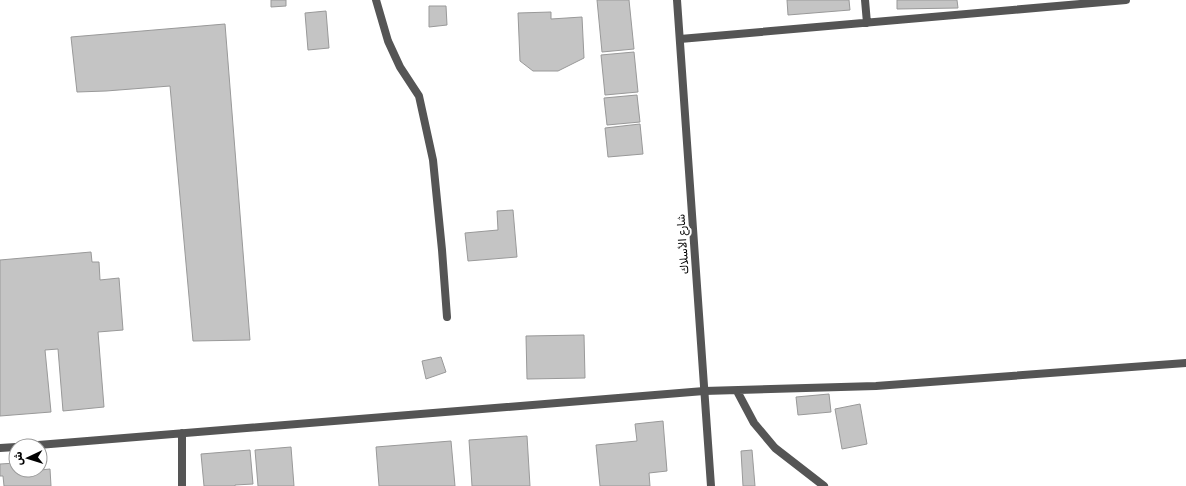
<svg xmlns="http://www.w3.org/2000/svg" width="1186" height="486" font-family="Rubik,Cairo,sans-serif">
  <rect width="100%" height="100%" fill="#fff"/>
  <!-- building -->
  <path fill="#c4c4c4" stroke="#999" d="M271 0H286V6L271 7Z
    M597 0H629L634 49 602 52Z
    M787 0H849L850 10 788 15Z
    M897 0H957L958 8 897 9Z
    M429 6H446L447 25 429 27Z
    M326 11 329 48 308 50 305 13Z
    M551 12V19L582 17 584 58 558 71H533L520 61 518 13Z
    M225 24 250 340 193 341 170 86 106 91 77 92 71 37Z
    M634 52 638 92 605 95 601 55Z
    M637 95 640 122 607 125 604 98Z
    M640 124 643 154 608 157 605 128Z
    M513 210 517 257 468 261 465 233 498 230 497 211Z
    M91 252 92 262H99L100 280 119 278 123 330 98 332 104 407 63 411 58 349 45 350 51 412 0 416V260Z
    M584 335 585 378 527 379 526 336Z
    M441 357 446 372 426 379 422 361Z
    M829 394 831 412 798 415 796 397Z
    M860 404 867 444 842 449 835 409Z
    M663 421 667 471 649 473 650 486H600L596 445 637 441 635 424Z
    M527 436 530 486H472L469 440Z
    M451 441 455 486H379L376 447Z
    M291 447 294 486H258L255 450Z
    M250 450 253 484 235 485V486H204L201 454Z
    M752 450 755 486H743L741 451Z
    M16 463V470H21L22 472 50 469 51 486H4L3 476H0V464Z"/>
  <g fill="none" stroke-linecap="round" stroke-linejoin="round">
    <!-- minor -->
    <path stroke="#555" stroke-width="8" d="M376 0 388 41 400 67 419 96 433 160 442 250 447 317
      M865 0 867 23
      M680 39 1126 0
      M737 391 754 423 775 448 824 486
      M26 446 704 391 876 386 1186 363
      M0 448 16 447
      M182 486V433"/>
    <!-- tertiary -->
    <path stroke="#555" stroke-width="8" d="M677 0 711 486"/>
  </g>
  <g text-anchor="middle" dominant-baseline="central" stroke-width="4" stroke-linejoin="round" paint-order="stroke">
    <!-- street labels -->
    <g font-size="11" fill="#000" stroke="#fff">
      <text transform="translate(683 244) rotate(-94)">شارع الأسلاك</text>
    </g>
  </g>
  <!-- north arrow -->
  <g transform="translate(28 458) rotate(266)"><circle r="19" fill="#ffffff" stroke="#999999"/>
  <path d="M0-3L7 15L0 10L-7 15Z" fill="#000000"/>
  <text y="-6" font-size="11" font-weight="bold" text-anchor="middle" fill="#000000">ش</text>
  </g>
</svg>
